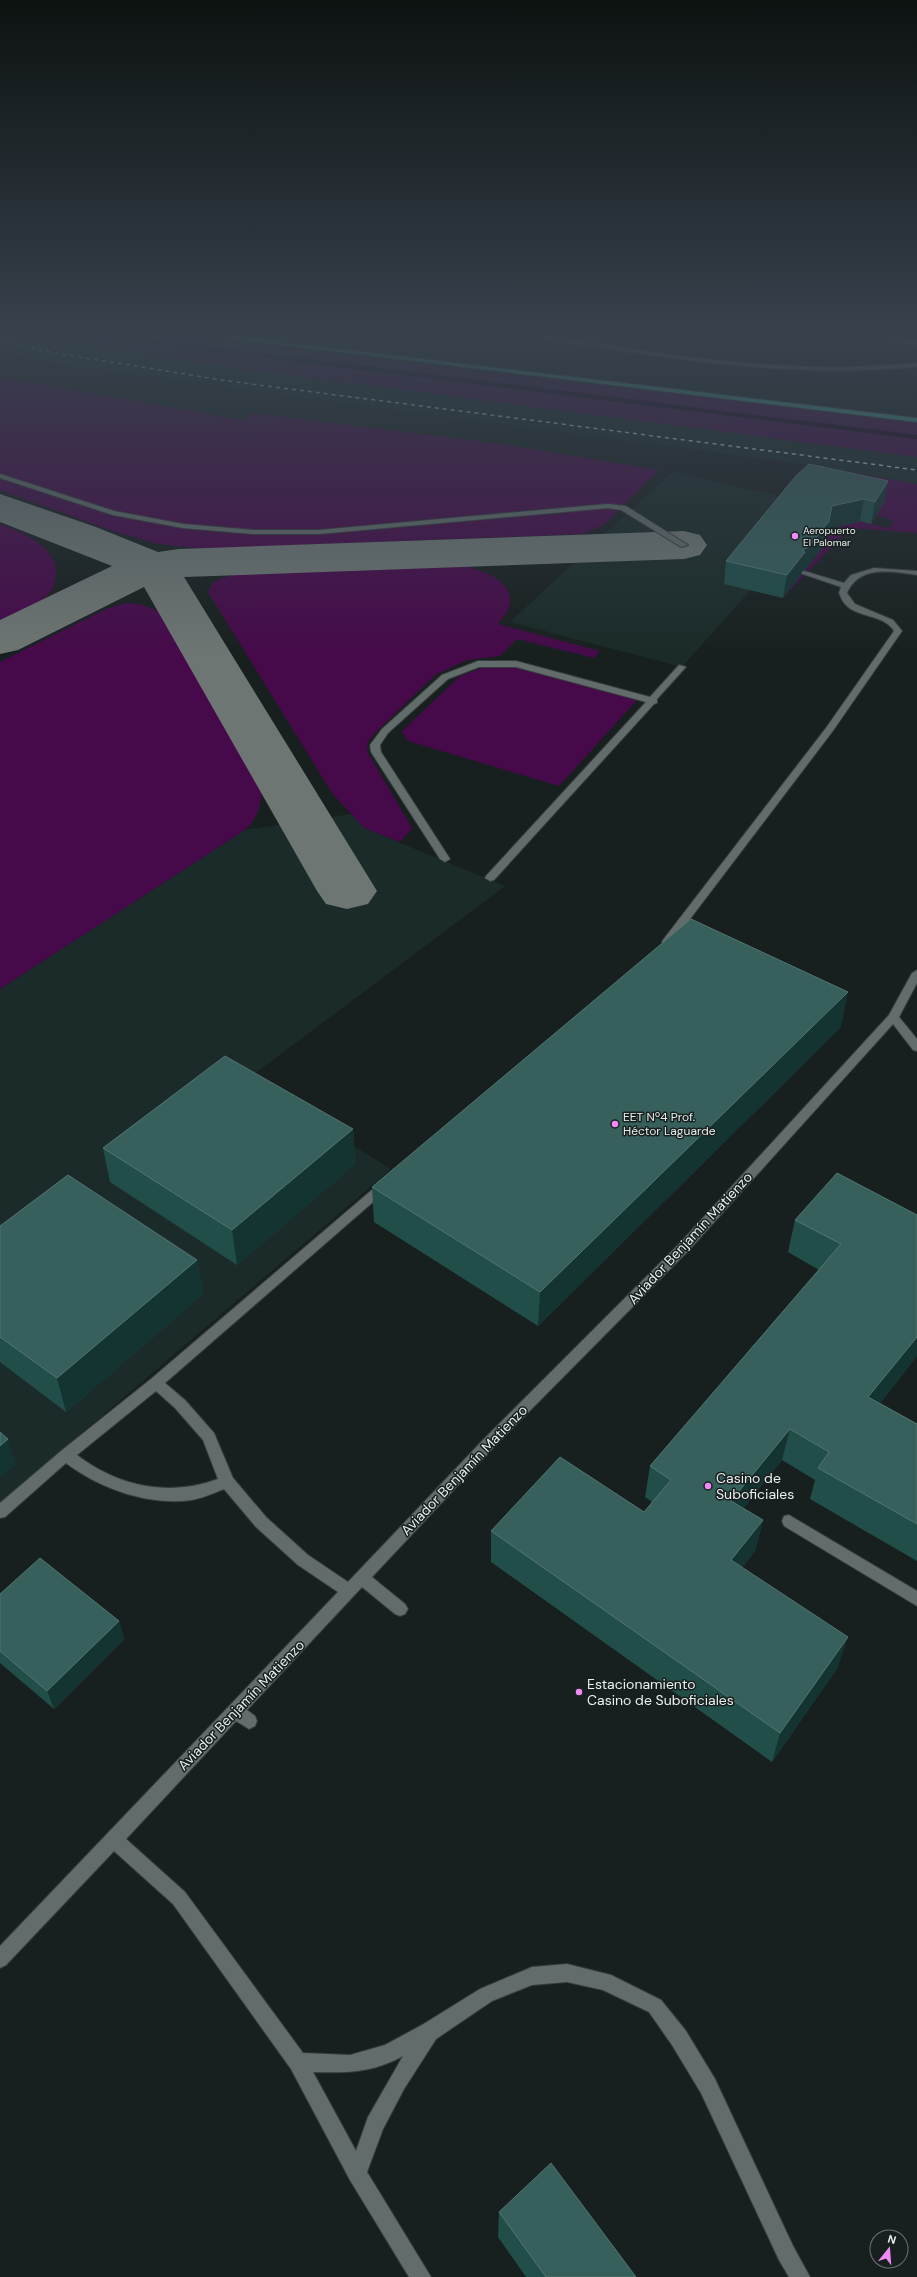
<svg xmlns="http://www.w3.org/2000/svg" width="917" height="2277" font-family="'DM Sans',sans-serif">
  <rect width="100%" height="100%" fill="#18201f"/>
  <!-- built -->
  <path fill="#1b2b29" d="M0 337H58L228 367 917 457V484L816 466 44 362 0 351Z
    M672 472 792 499 775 563 682 667 510 622Z
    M351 814 364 828 505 886 246 1080 391 1169 0 1503V989L245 830Z"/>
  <!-- green -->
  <path fill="#460a4a" d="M58 337H188L917 422V457L228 367Z
    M0 377 242 420 253 413 501 444 659 470 604 525 582 534 205 549 159 544 118 533 0 490Z
    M816 466 917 484V533L850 528 783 598 826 543 828 529 860 521 888 528 894 521 876 515 883 503Z
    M0 524C23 533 62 548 55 579 54 582 54 588 52 590 40 606 17 614 0 622Z
    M449 563C471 567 518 576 509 608 507 614 501 619 498 624L600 651 594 658 517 639 500 656 467 660 435 675 375 733 367 743 368 753 412 828 400 842 364 828 332 793 208 592 213 582 237 573Z
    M127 603 139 604 157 610 261 782C263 802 259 816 245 830L0 989V662L108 608Z
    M488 666H510L637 700 559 786 408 741 402 731 460 676Z"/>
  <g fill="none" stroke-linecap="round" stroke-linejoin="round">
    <!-- stream -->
    <path stroke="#1b001d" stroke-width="4.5" d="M113 337 917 437"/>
    <!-- taxiway -->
    <path fill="#6e7674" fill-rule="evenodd" d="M0 494 96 527 158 552 179 549 684 531 700 535 707 545 700 555 684 559 184 577 377 891 368 904 347 909 326 904 317 891 144 587 18 650 0 654V620L112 566 0 522Z"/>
    <!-- minor casing -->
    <g stroke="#363c3b" stroke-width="2">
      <path id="minor" d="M542 337H557C645 351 733 366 823 367 854 368 886 365 917 363V367C806 376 708 365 598 347 587 346 549 342 542 337Z
        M880 337H892L917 342V346Z
        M0 474 114 511 183 524 253 530H319L608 504 626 506 688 545 681 547 621 510 608 508 319 534H253L183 528 113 515 0 478Z
        M874 568 917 571V575C892 571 859 565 847 593L855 604 893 620 902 631 832 732 671 944H663L662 942 663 940 826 728 894 631C884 614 857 618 845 604 842 601 841 597 839 593L841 587 800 573 804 571 844 583 851 575Z
        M478 661H516L650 697 679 665 686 667 657 699V703L654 704 494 880 490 881 485 878 486 876 646 702 516 667H479L448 679 388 733 380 745 381 752 450 859 445 862 440 859 371 752 370 745 382 729 442 675Z
        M917 970V983L899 1017 917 1039V1051L913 1050 893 1024 689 1250 493 1448 372 1577 405 1604 408 1609 405 1614 400 1616 395 1614 362 1587 247 1710 255 1716 257 1721 255 1726 249 1729 236 1721 126 1839 185 1892 303 2053 350 2055 385 2045 422 2025 480 1989 532 1967 567 1964 611 1975 661 2000 686 2031 715 2079 793 2246 810 2277H789L779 2260 701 2093 672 2045 649 2012 603 1990 567 1982 532 1985 492 2001 436 2039 404 2089 383 2129 367 2172 431 2277H409L350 2180 291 2069 173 1904 114 1851 6 1965 0 1968V1946L338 1592 298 1565 256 1527 224 1489C214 1493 203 1498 192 1500 149 1506 100 1489 66 1463L5 1517 0 1518V1503L61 1451 151 1379 380 1183H388L390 1186 388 1189 165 1383 185 1400 214 1433 233 1478 266 1517 308 1555 348 1582 483 1440 679 1244 889 1015 912 973ZM156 1391 175 1408 203 1440 218 1479C169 1497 119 1487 77 1455ZM403 2056 368 2117 356 2151 313 2072C347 2073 372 2073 403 2056Z
        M789 1515 917 1591V1606L784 1526 782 1521 784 1516Z"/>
    </g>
    <!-- major casing -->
    <g stroke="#363c3b" stroke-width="2">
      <path id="major" d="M218 337H237L917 418V422Z"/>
    </g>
    <!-- minor -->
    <use href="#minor" fill="#626c6b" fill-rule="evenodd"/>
    <!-- major -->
    <use href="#major" fill="#439a92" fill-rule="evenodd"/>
    <!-- rail -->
    <path stroke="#c4cbca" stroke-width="1.5" stroke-dasharray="4 4" stroke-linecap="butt" d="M0 341 55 353 228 381 917 470"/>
  </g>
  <!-- wall -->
  <path fill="#214e49" d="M888 481 884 502 871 524 860 521 828 529 826 543 805 570 802 571 801 575 783 598 724 584 726 561Z
    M841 1027 538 1326 374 1222 372 1187Z
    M353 1129 355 1164 237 1265 110 1182 103 1148Z
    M917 1215V1356L880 1403 917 1424V1561L810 1499 815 1480 782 1460 743 1508 763 1520 755 1551 742 1568 838 1667 772 1762 491 1562V1531L644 1512 652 1502 645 1497 650 1466 819 1270 788 1252 795 1220Z
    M0 1226 197 1260 203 1294 66 1412 0 1362Z
    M0 1594 119 1621 124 1639 54 1709 0 1663Z
    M499 2212 636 2277H526L498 2237Z"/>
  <!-- shaded-wall -->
  <path fill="#143431" d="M888 481 884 502 871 524 875 502Z
    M864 499 860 521 828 529 832 506Z
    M829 521 826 543 805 570 802 571 801 575 783 598 787 575 802 550Z
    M848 992 841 1027 538 1326 540 1292Z
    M353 1129 355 1164 237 1265 232 1230Z
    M197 1260 203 1294 66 1412 57 1378Z
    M917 1337V1356L859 1429 868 1397Z
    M790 1429 782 1460 725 1532 731 1501Z
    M8 1439 16 1464 0 1478V1446Z
    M763 1520 755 1551 724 1591 731 1560Z
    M119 1621 124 1639 54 1709 47 1691Z
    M848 1637 838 1667 772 1762 780 1733Z"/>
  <!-- building -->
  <path fill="#375f5b" stroke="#527672" d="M809 464 888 481 875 502 864 499 832 506 829 521 809 547 802 550 805 552 787 575 726 561 795 477Z
    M691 919 848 992 540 1292 372 1187Z
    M225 1056 353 1129 232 1230 103 1148Z
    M837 1173 917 1215V1337L868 1397 917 1424V1524L818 1468 829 1452 790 1429 731 1501 763 1520 731 1560 848 1637 780 1733 491 1531 560 1457 644 1512 671 1480 650 1466 841 1244 795 1220Z
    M68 1175 197 1260 57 1378 0 1337V1226Z
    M0 1432 8 1439 0 1446Z
    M40 1558 119 1621 47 1691 0 1651V1594Z
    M551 2163 636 2277H546L499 2212Z"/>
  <!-- sky -->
  <linearGradient id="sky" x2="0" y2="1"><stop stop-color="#0d1211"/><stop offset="0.51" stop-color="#37424d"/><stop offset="1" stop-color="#37424d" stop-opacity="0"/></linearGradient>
  <rect width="917" height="656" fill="url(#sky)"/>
  <!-- markers -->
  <g fill="#f08bf5" stroke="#18201f" stroke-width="1.5">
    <circle cx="795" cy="536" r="4"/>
    <circle cx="615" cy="1124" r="4"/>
    <circle cx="708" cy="1486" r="4"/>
    <circle cx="579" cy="1692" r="4"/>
  </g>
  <g text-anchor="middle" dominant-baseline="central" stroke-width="3" stroke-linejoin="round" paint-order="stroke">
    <!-- far-poi labels -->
    <g font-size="10" fill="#e9efee" stroke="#18201f" text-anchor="start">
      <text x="803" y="530">Aeropuerto<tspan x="803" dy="12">El Palomar</tspan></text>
    </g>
    <!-- poi labels -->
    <g font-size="12" fill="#e9efee" stroke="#18201f" text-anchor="start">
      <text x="623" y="1117">EET Nº4 Prof.<tspan x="623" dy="14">Héctor Laguarde</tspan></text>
    </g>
    <!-- near-street labels -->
    <g font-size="14" fill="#e9efee" stroke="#18201f">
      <text transform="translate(690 1238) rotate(-47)">Aviador Benjamín Matienzo</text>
      <text transform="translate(464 1470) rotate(-46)">Aviador Benjamín Matienzo</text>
      <text transform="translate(241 1705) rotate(-46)">Aviador Benjamín Matienzo</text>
    </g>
    <!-- near-poi labels -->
    <g font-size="14" fill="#e9efee" stroke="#18201f" text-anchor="start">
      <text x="716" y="1478">Casino de<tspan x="716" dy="16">Suboficiales</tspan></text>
      <text x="587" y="1684">Estacionamiento<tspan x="587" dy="16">Casino de Suboficiales</tspan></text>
    </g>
  </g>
  <!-- north arrow -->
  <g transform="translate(889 2249) rotate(17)"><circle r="19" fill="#18201f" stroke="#6c7372"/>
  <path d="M0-3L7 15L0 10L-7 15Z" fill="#f08bf5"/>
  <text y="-6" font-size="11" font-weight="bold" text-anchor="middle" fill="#e9efee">N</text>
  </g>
</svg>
